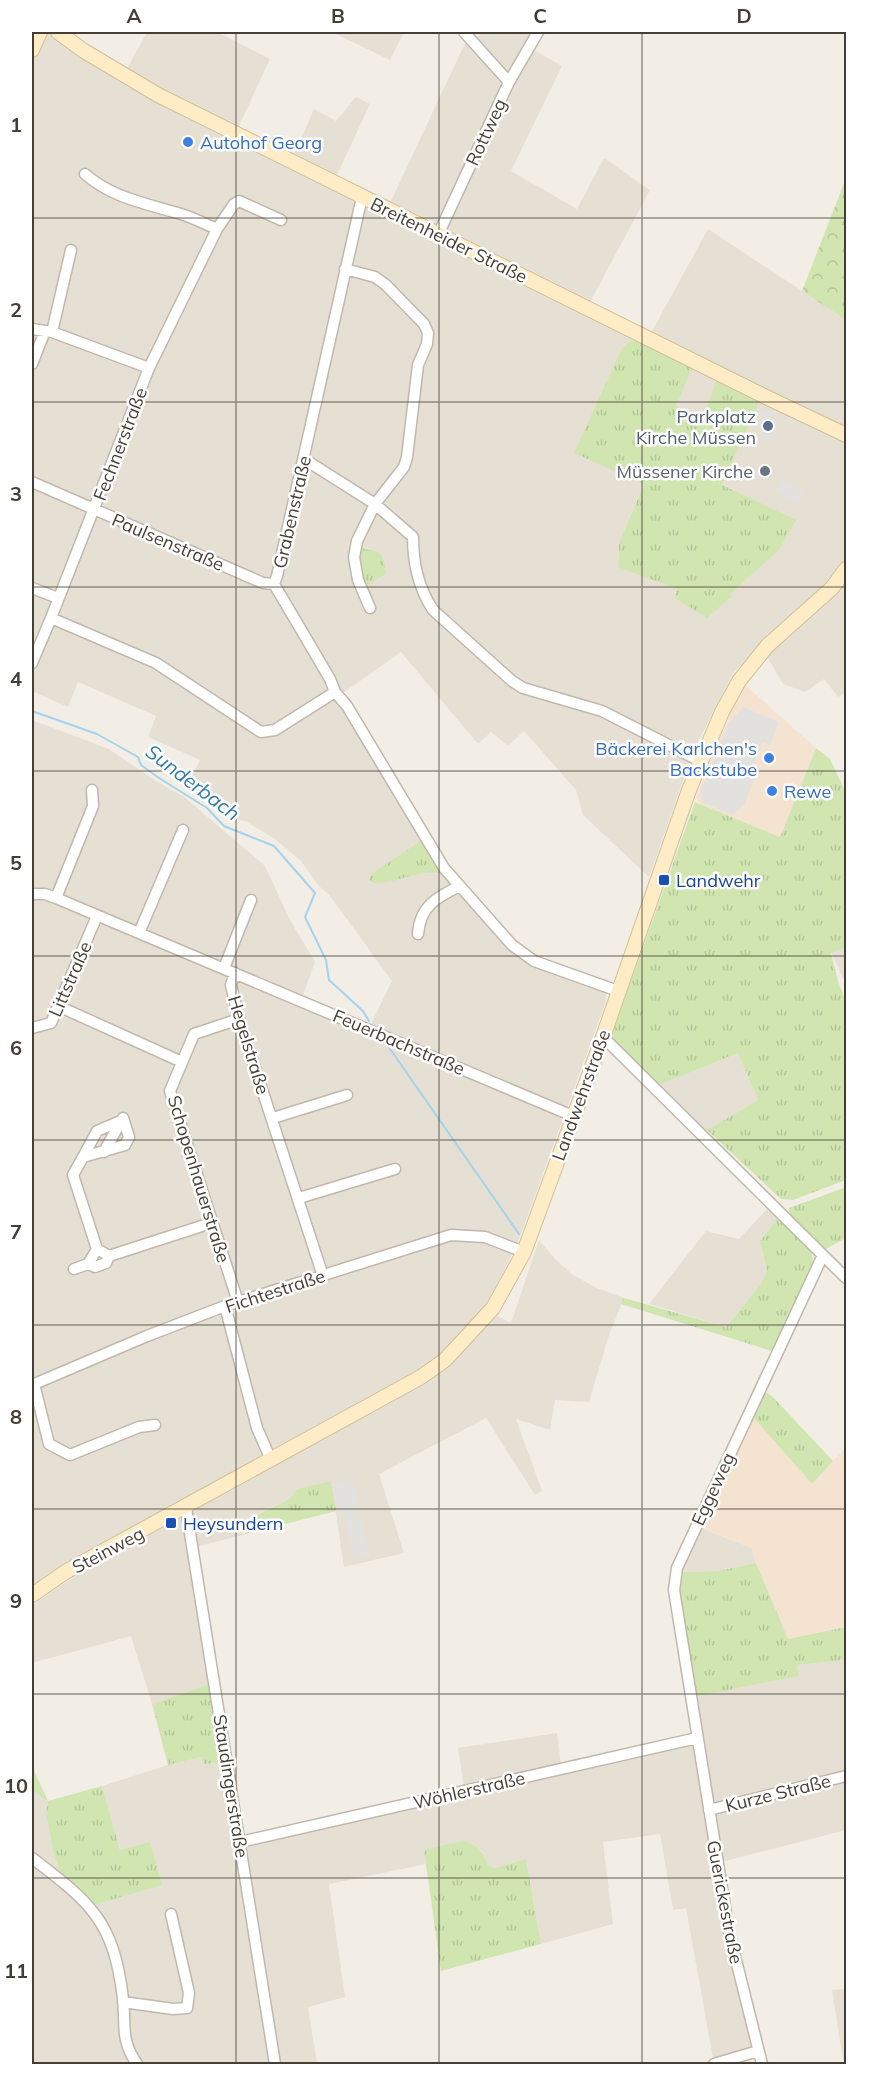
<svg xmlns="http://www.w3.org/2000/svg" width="878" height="2096" font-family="Mulish,sans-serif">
  <defs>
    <pattern id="grass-tufts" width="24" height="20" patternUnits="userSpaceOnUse" patternTransform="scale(1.5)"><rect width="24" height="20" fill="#d0e5b0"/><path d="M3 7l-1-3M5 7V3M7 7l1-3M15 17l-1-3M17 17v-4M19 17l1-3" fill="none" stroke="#b4c698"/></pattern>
    <pattern id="forest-crowns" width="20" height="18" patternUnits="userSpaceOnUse" patternTransform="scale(1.5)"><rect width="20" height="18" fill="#d0e5b0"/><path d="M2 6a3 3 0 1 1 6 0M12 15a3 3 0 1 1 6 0" fill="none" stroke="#b4c698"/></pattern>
  </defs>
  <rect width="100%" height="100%" fill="#f2eee6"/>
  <!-- residential -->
  <path fill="#e6e0d4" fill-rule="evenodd" d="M32 32H47L121 80 147 32H217L270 59 239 126 295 153 314 109 336 121 356 97 370 104 337 175 391 201 467 39 472 47 481 32H535L527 46 562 66 511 171 577 209 604 158 650 190 589 304 651 333 708 229 846 320V692L838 697 824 679 805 692 783 684 768 658 758 647 733 673 694 750 649 877 583 815 576 790 524 731 508 746 491 732 478 744 401 652 343 693 448 866 510 937 536 956 608 980 605 1004 518 1242 487 1305 439 1357 417 1372 320 1426 67 1563 32 1587V720L109 749 156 781 183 796 265 866 290 920 315 962 303 995 371 1024 392 981 330 896 318 885 301 861 275 839 247 822 230 817 210 805 189 783 200 760 148 737 156 716 78 682 68 707 32 691V652L35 644 32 642ZM676 406 702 417 722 485 729 595 732 596 677 589 618 566 619 543Z
    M332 32H404L390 60Z
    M846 947V985L831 952Z
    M738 1053 758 1100 704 1132 657 1086Z
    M769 1207 780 1216 760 1241 767 1270 761 1284 726 1327 649 1304 706 1231 739 1239Z
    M539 1240 555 1259 573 1275 597 1288 624 1298 609 1335 589 1402 555 1400 550 1430 516 1419 542 1491 535 1495 486 1418 379 1474 404 1553 344 1567 331 1481 244 1520 246 1534 196 1547 191 1515 197 1505 273 1463 402 1396 457 1356 496 1315 511 1323Z
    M180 1518 185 1522 210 1684 152 1704 131 1636 32 1663V1605L77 1575Z
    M698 1527 752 1548 756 1563 718 1571 679 1572Z
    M846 1660V1830L714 1864 752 2049 713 2058 686 1908 673 1910 660 1834 603 1842 613 1924 541 1944 526 1859 494 1868 488 1865 481 1850H424L426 1864 329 1884 345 1997 308 2007 317 2064H32V1790L48 1802 46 1812 54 1856 62 1876 57 1884 82 1905H94L120 1850 102 1786 168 1765 202 1757 225 1762 237 1845 465 1794 458 1748 557 1733 562 1773 702 1742 694 1697 799 1676 797 1665Z
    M846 1989V2060H843L832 1990Z"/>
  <!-- commercial -->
  <path fill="#f4e3d1" d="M745 685 816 748 780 837 700 804 696 797 737 697Z
    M752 1416 812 1484 846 1447V1627L788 1639 756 1563 752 1548 698 1527Z"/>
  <!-- grass -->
  <path fill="url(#grass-tufts)" d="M639 340 692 367 676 406 702 417 717 380 760 400 722 485 796 520 778 551 730 594 732 596 707 618 675 598 677 589 618 567 619 543 644 484 574 453 622 348 630 341Z
    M360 548C382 552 383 551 386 574L366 586C360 574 356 561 360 548Z
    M816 748 830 759 846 793V947L831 953 838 981 846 1002V1180L793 1200 781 1199 707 1130 758 1100 738 1053 657 1086 611 1037 695 802 780 837Z
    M422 840 439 864 440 873C415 870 398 884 373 883L369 879 373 873Z
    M846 1187V1238L824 1250 789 1214V1208Z
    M780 1216 811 1249 813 1259 810 1270 772 1351 621 1304 624 1298 726 1327 761 1284 767 1270 760 1241Z
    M763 1391 772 1396 833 1461 812 1484 752 1416Z
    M331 1481 336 1511 246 1534 244 1521 290 1499 297 1489Z
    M756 1563 788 1639 846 1627V1660L797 1665 799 1676 694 1697 679 1587V1572L718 1571Z
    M210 1684 223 1762 203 1764 202 1757 168 1765 152 1704Z
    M32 1766 48 1801 102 1786 120 1850 150 1842 162 1885 94 1905 62 1876 54 1856 46 1812 48 1802 32 1790Z
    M463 1841C480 1847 481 1849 488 1865L494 1868 526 1859 541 1944 441 1971 424 1850Z"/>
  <!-- forest -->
  <path fill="url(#forest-crowns)" d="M846 178V320L802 291Z"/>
  <!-- parking -->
  <path fill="#e3e1de" d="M759 412H775L776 439 761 440Z
    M782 480 805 493 799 504 776 491Z
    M743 707 779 722 770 745 763 742 750 775 755 778 744 805 733 815 702 802 701 790 728 724Z
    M352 1479 369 1556 353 1559 345 1514 337 1515 332 1484Z"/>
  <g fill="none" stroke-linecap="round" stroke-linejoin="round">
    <!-- stream -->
    <path stroke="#a4d3ed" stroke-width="2" d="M32 711 97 734 138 757 141 765 159 778 207 808 224 826 274 846 315 893 305 917 326 960 329 980 363 1011 369 1021
      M388 1046 519 1234"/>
    <!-- street casing -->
    <g stroke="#c0b8ac" stroke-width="13">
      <path id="street" d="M464 32 509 82
        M85 174C112 198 148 204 181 214 194 218 205 224 217 229
        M438 235 509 82 538 32
        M345 269 375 277 386 285 424 324 428 333 427 344 418 365 407 457 404 467 375 504 357 541 354 557 358 580 370 608
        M32 329 52 332 149 368
        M52 332 71 250
        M32 364 45 331
        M304 459 375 504 413 537C413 564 418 587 433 610L512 681 523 688 602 711 700 761
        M32 482 263 583 274 584
        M274 584 330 679 335 692 347 706 444 868 512 945 534 961 618 991
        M274 584 277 576 362 197
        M32 588 58 598
        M51 618 156 663 261 732 275 730 335 692
        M32 663 51 618 149 368 217 229 234 204 239 201 281 220
        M32 894H45L56 898 573 1116
        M56 898 93 806 92 790
        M139 933 183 830
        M418 934C420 906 437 897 460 886
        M224 968 251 900
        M235 973 231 985 239 1019 323 1276
        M58 1006 182 1062
        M32 1028 51 1023 97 916
        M603 1037 846 1278
        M273 1118 347 1095
        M104 1152 121 1121
        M83 1157 97 1131 123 1120
        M299 1198 395 1169
        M97 1249 73 1175 83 1157 125 1145 129 1137 123 1118
        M88 1264 95 1267 106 1263 109 1256
        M74 1269 88 1264 97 1249 109 1256 211 1223
        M238 1302 170 1091 194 1034 239 1019
        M225 1306 257 1428 271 1460
        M34 1384 49 1444 70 1455 139 1427 155 1425
        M32 1385 147 1336 225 1306 451 1235 485 1237 524 1252
        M186 1508 275 2064
        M709 1810 846 1776
        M240 1842 697 1738
        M32 1858C91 1903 114 1921 123 1999 126 2027 120 2039 137 2064
        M123 2002 173 2009 187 2008 189 1993 171 1914
        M714 2064 758 2051
        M762 2064 729 1932 674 1590 677 1568 823 1255"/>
    </g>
    <!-- secondary casing -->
    <g stroke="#d1bf97" stroke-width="16">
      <path id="secondary" d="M58 32 84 51 158 95 766 397 846 435
        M32 50 40 32
        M32 1595 67 1571 421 1377 445 1360 493 1308 524 1252 603 1037 689 790 722 712 739 681 767 646 832 588 846 569"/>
    </g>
    <!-- street -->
    <use href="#street" stroke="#fff" stroke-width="10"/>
    <!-- secondary -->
    <use href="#secondary" stroke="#fdecc6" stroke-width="14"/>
  </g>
  <!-- grid -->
  <path fill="none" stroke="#453e35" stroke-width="1.5" stroke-opacity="0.55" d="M236 32V2064M439 32V2064M642 32V2064M32 218H846M32 402H846M32 587H846M32 771H846M32 956H846M32 1140H846M32 1325H846M32 1509H846M32 1694H846M32 1878H846"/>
  <!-- markers -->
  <g fill="#3f7fe0" stroke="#fff" stroke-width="2">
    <circle cx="188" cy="142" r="6"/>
    <circle cx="769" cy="758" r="6"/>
    <circle cx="772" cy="791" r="6"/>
  </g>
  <circle fill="#5c6f8a" stroke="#fff" stroke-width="2" cx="768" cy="426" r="6"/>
  <circle fill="#6b7280" stroke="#fff" stroke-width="2" cx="765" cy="471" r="6"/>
  <g fill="#1a4fb4" stroke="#fff" stroke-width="2">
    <rect x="658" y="874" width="12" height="12" rx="3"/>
    <rect x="165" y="1517" width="12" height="12" rx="3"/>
  </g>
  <g text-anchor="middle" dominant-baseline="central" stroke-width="5" stroke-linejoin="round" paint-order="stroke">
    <!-- street labels -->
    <g font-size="18" fill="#453e35" stroke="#fff">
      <text transform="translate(486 132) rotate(-65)">Rottweg</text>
      <text transform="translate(449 240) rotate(26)">Breitenheider Straße</text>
      <text transform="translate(120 444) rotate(-69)">Fechnerstraße</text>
      <text transform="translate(292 512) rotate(-77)">Grabenstraße</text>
      <text transform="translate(168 542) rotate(23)">Paulsenstraße</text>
      <text transform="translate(70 979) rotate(-66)">Littstraße</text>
      <text transform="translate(399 1042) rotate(23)">Feuerbachstraße</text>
      <text transform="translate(249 1045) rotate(73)">Hegelstraße</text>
      <text transform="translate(581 1095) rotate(-70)">Landwehrstraße</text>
      <text transform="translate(199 1179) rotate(73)">Schopenhauerstraße</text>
      <text transform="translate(275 1291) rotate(-18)">Fichtestraße</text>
      <text transform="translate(713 1489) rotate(-65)">Eggeweg</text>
      <text transform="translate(108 1550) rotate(-28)">Steinweg</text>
      <text transform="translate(231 1786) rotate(81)">Staudingerstraße</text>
      <text transform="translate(469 1790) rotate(-13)">Wöhlerstraße</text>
      <text transform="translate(778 1793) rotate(-14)">Kurze Straße</text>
      <text transform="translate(725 1902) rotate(79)">Guerickestraße</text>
    </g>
    <!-- shop labels -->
    <g font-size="18" fill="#366cbe" stroke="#fff" text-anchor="start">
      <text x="200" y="142">Autohof Georg</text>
      <text x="757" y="748" text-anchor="end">Bäckerei Karlchen's<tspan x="757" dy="21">Backstube</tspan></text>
      <text x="784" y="791">Rewe</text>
    </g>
    <!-- service labels -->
    <g font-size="18" fill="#4e5e75" stroke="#fff" text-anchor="end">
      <text x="756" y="416">Parkplatz<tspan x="756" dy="21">Kirche Müssen</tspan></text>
    </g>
    <!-- worship labels -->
    <g font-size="18" fill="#5b616d" stroke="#fff" text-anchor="end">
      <text x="753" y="471">Müssener Kirche</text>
    </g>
    <!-- transit labels -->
    <g font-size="18" fill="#164399" stroke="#fff" text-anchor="start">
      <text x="676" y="880">Landwehr</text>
      <text x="183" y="1523">Heysundern</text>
    </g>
    <!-- water labels -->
    <g font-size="20" font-style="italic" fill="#317aa5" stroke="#fff">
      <text transform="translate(193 782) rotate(37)">Sunderbach</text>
    </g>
  </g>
  <!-- border -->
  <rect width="878" height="2096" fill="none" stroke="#ffffff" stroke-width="66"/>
  <rect x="33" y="33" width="812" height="2030" fill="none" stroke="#453e35" stroke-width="2"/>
  <g font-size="20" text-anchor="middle" font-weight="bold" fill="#453e35">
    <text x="134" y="23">A</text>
    <text x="338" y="23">B</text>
    <text x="540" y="23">C</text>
    <text x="744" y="23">D</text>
    <text x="16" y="132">1</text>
    <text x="16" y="317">2</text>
    <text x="16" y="501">3</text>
    <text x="16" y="686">4</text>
    <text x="16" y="870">5</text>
    <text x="16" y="1055">6</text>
    <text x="16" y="1239">7</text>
    <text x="16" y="1424">8</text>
    <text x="16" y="1608">9</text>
    <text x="16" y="1793">10</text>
    <text x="16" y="1978">11</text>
  </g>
</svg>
